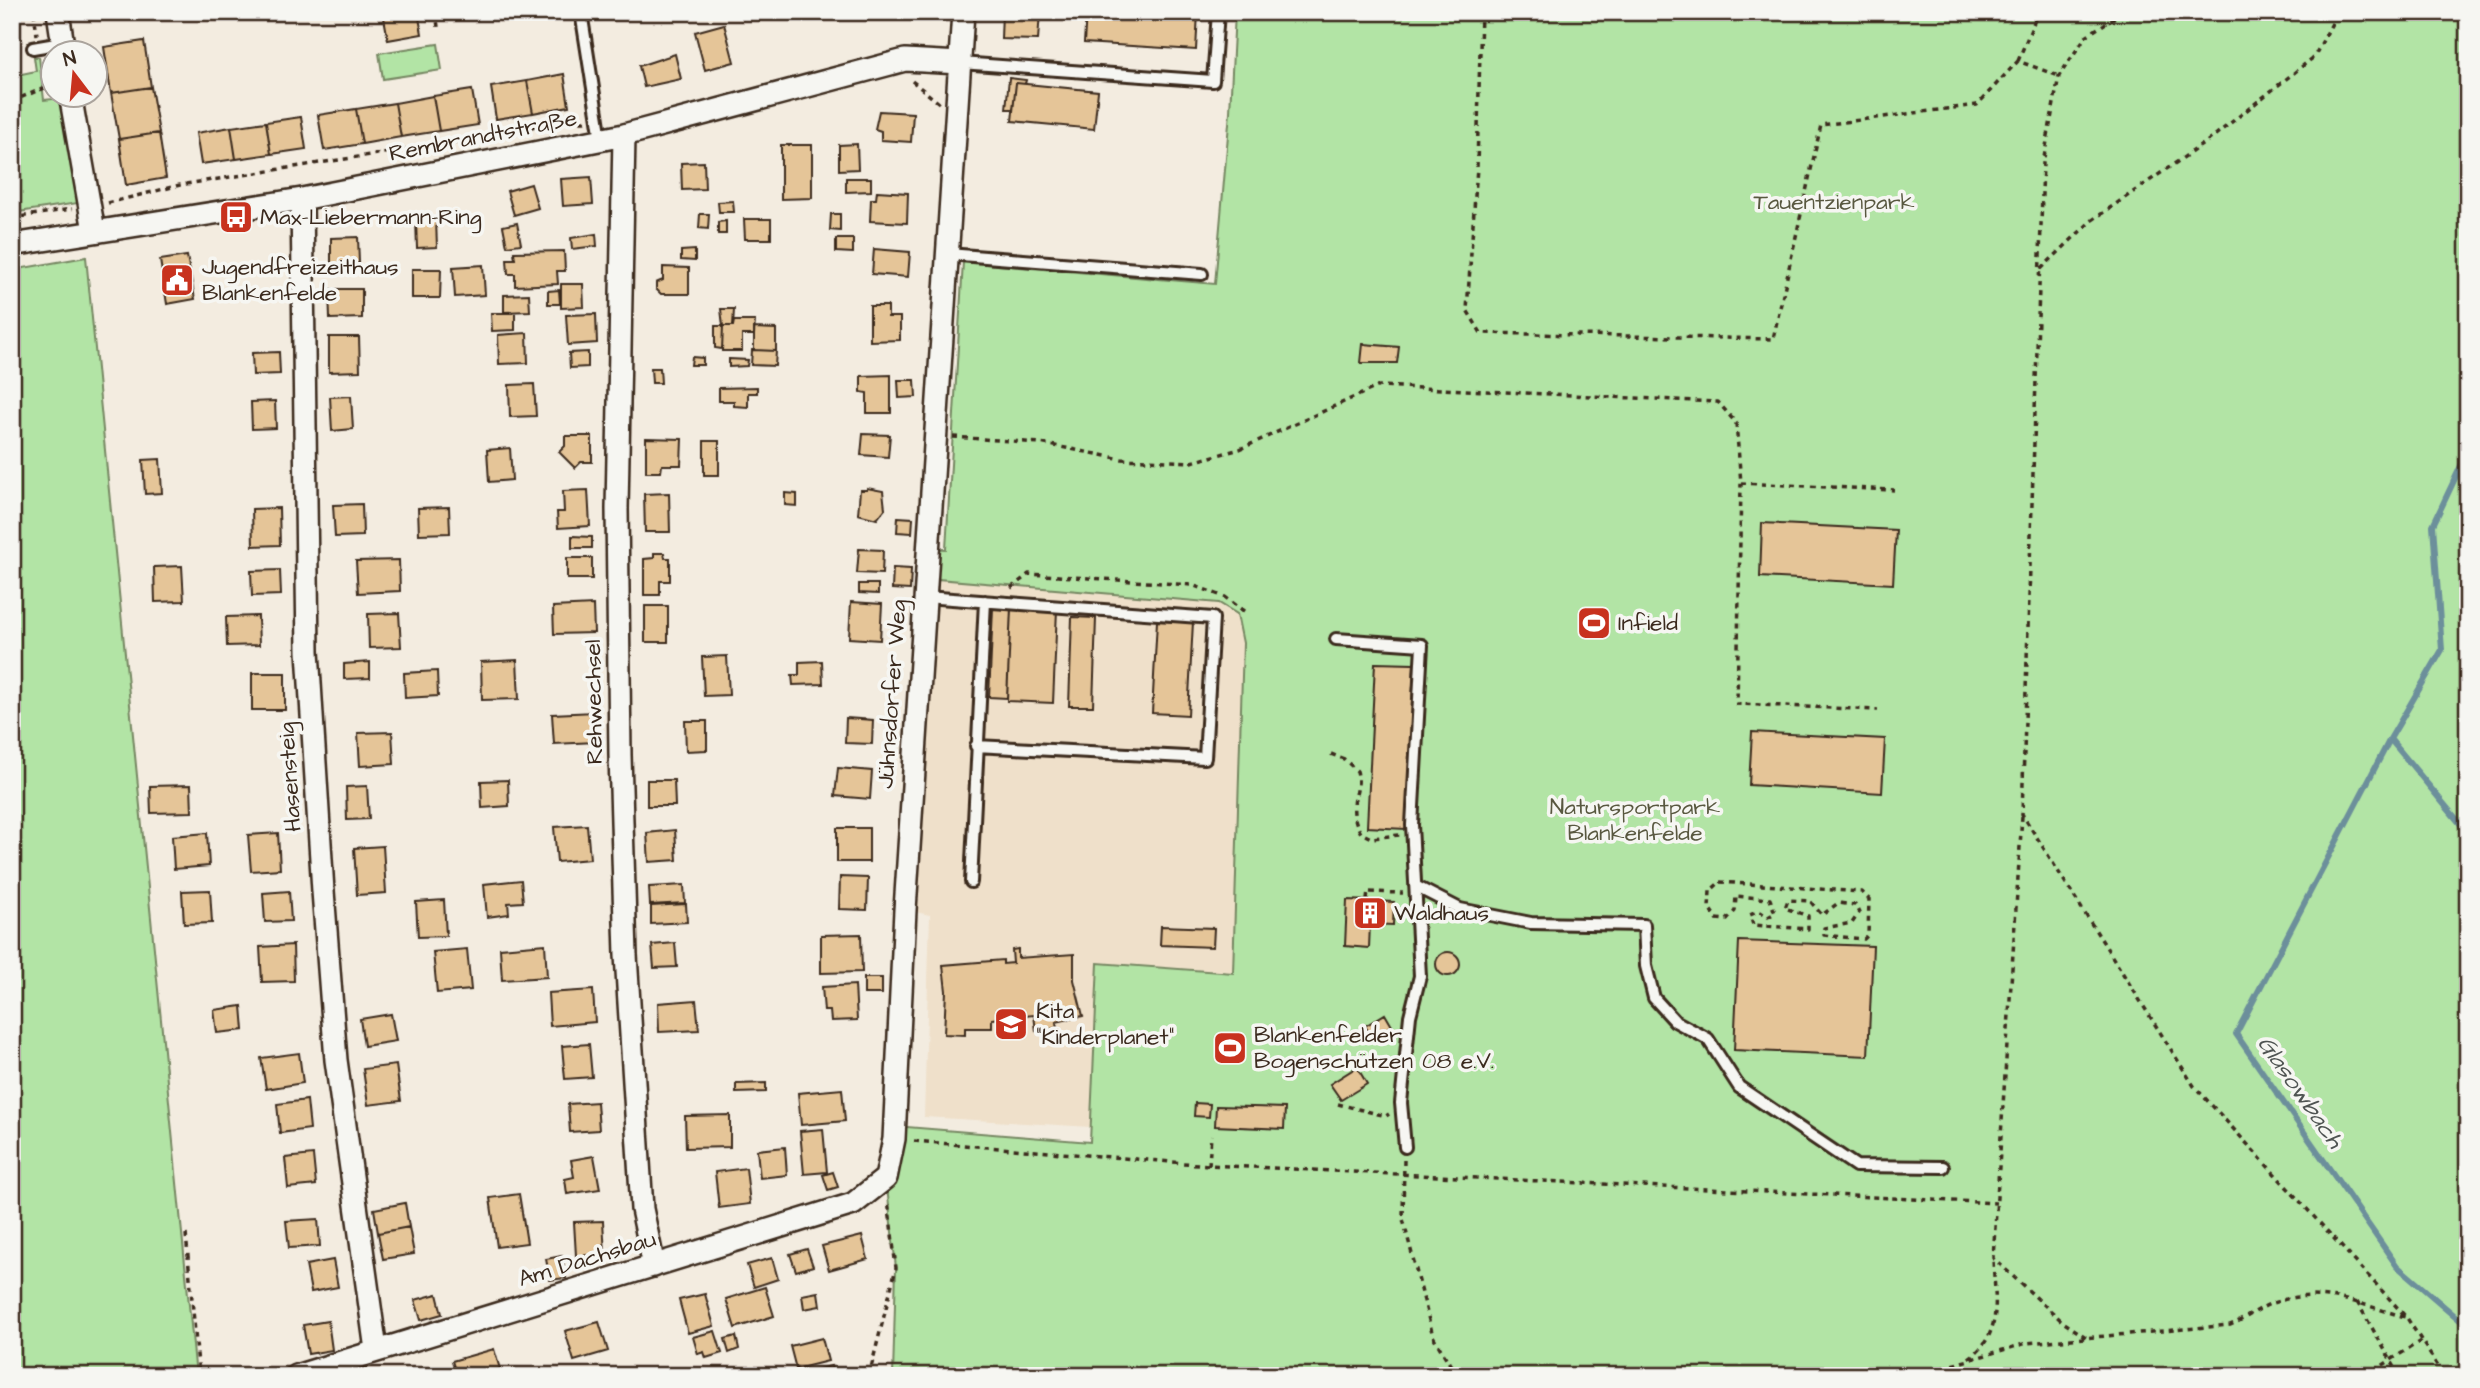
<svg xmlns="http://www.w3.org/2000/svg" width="2480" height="1388" font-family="'Architects Daughter',sans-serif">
  <rect width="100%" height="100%" fill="#f3ece0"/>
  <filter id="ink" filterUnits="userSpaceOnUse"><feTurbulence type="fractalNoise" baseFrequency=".0143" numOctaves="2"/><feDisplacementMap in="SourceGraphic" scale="14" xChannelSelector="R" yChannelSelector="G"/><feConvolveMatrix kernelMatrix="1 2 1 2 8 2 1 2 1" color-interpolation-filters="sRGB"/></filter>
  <g filter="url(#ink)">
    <!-- built -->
    <path fill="#efe0ca" d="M926 578 1219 603 1237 614 1243 643 1233 973 1098 964 1091 1127 924 1117 930 915 905 910Z"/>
    <!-- green -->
    <path fill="#b2e4a5" stroke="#768762" stroke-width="2" d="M1235 12H2468V1376H893L896 1268 886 1178 895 1126 1090 1142 1098 963 1233 973 1243 643 1237 614 1219 603 926 578 927 548 946 549 963 262 1215 284 1230 112Z
      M438 44 442 70 383 79 379 53Z
      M34 57H39L44 100 63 98 78 203 12 213V76L36 71Z
      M86 257 196 1376H12V270Z"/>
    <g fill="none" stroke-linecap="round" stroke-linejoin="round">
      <!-- stream -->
      <path stroke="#6c8f9b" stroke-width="6" d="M2468 451 2433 525 2442 650 2390 739 2236 1034 2397 1266 2468 1327
        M2390 739 2468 833"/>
    </g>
    <!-- building -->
    <path fill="#e5c598" stroke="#3b2a1e" stroke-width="2" d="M383 12H418L422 34 388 40Z
      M521 12H559L522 18Z
      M1002 12H1040L1038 40 1001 39Z
      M1086 12H1198L1196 50 1084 43Z
      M724 24 734 62 705 70 695 32Z
      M144 41 151 87 111 93 104 47Z
      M675 54 681 79 644 87 639 66Z
      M564 74 569 106 533 113 527 81Z
      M1009 78 1026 80 1025 84 1016 83 1013 109H1006Z
      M527 81 533 113 496 119 491 87Z
      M1016 83 1098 91 1094 129 1012 121Z
      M151 87 159 133 119 139 111 93Z
      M472 90 478 125 439 131 433 96Z
      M433 96 439 131 401 137 395 103Z
      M395 103 401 137 362 144 356 109Z
      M356 109 362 144 324 150 318 115Z
      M879 111 913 113 911 142 881 140V131L875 129Z
      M301 117 306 149 271 154 266 122Z
      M266 122 271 154 236 159 231 127Z
      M231 127 236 159 201 164 196 133Z
      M159 133 166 178 126 185 119 139Z
      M857 144 858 169 839 170V145Z
      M781 145H812V198L781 199Z
      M704 162 705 189 682 190 681 163Z
      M591 177 593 204 563 206 561 179Z
      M846 178H871V191L846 192Z
      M531 184 538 208 514 215 507 191Z
      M877 191 908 193 907 223 870 221 871 199H876Z
      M733 201 734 212H719L718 202Z
      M700 214H709L708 229 699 228Z
      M831 214H840V231L830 230Z
      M744 219H771V239H745Z
      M416 220H436L437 247 417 248Z
      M726 221V234H718V222Z
      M517 223 521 244 507 246 503 226Z
      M596 234 597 246 572 249 571 238Z
      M358 237 359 263 331 264V238Z
      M836 239H853V253L836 252Z
      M874 249 910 252 908 277 872 274Z
      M695 250V261L681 260V251Z
      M564 251 565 271H557L558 284 515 286V274H508L507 259H515L514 252Z
      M187 256 195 299 167 304 160 260Z
      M483 265 485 295 455 297 453 267Z
      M663 267 689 268V294H661L656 289V283L663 280Z
      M412 269H441L440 298H412Z
      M561 284H583L584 307 561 308Z
      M329 289H362V318L330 319Z
      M559 290 560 304H548V291Z
      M529 294 530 311 504 312V295Z
      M870 306H888V317H900V340L870 341Z
      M721 309H734L733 326H723Z
      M491 313H515V330L492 331Z
      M596 314 597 343 568 345 566 315Z
      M734 321H755L754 335H742V351H722L723 326H733Z
      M715 326H723L722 349 715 348Z
      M754 328 776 329V351L754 350Z
      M527 333 528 363 499 364 498 335Z
      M329 337H359L360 371 329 372Z
      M1363 344 1399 347 1397 363H1361Z
      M752 350 776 351 775 366 751 365Z
      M279 352 280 374 253 375 252 353Z
      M588 352V367L570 368 569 353Z
      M692 357 703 358V365H691Z
      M729 359 748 360 747 366 729 367Z
      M651 368H660L661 383H652Z
      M891 375V413H867V393L861 392V376Z
      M898 380H915L916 397 899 398Z
      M534 384 536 416 510 417 509 385Z
      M757 387V393H748V407L734 406V401H719V388Z
      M351 396 353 429 332 431 330 397Z
      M275 401 276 428 252 429 251 402Z
      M863 434 890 435 888 457 861 455Z
      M565 436H592V462H581L575 468 559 452 565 446Z
      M646 438 682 439 681 465H662L661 472H646Z
      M704 441H719V475H704Z
      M510 448 512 480 489 482 487 450Z
      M160 459 162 493 145 494 143 460Z
      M867 488 883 491 885 509 877 519 858 514 860 490H867Z
      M588 490 590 526 558 528 557 512H564L563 491Z
      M669 493 670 532H645L644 494Z
      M785 493 797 494V506L785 505Z
      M362 504 363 536 335 537 333 505Z
      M449 507 450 533 419 534 418 508Z
      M279 508 280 545 253 546 252 509Z
      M898 517 913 518 912 533 897 532Z
      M1762 523 1896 530 1893 584 1760 577Z
      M572 536 592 537V548H572Z
      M859 549 883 550 882 574 857 573Z
      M654 553H664L665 558H670V581H660V595H644V559L654 558Z
      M567 558H592V579H567Z
      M399 560 400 591 358 593 356 561Z
      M182 566 184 601 155 602 154 567Z
      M893 568 911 569 910 590 892 589Z
      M280 570 281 595 252 596 251 571Z
      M859 584H878V594L859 593Z
      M851 602 882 604 880 640 849 638Z
      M593 605 594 633 554 634 553 607Z
      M645 606H668V642H645Z
      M1011 607 1057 609 1053 703 1007 701Z
      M993 608 1011 609 1007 698 989 697Z
      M399 613 401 647 369 648 368 614Z
      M258 616 259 645 227 646 226 617Z
      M1072 617 1096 618 1093 706H1069Z
      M1157 621 1193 622 1188 715 1152 713Z
      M727 656 729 695 704 696 702 657Z
      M517 660 519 699 482 700 481 662Z
      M822 661 823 684 793 685 792 675H799V662Z
      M370 662V678L344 679V664Z
      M1375 663 1414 664 1406 829 1367 827Z
      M437 671 438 696 405 698 404 673Z
      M252 673H285V710H252Z
      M595 712 596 742 554 744 552 714Z
      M846 718 873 720 872 744 845 743Z
      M685 721H707V750L686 751Z
      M392 732 394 764 360 766 358 733Z
      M1752 732 1885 739 1882 793 1749 785Z
      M838 768 872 771 870 799 835 796Z
      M508 780 509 806 482 808 481 781Z
      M647 780H674L675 806H647Z
      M191 785 192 812 151 813 150 786Z
      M367 786 369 819 347 820 346 787Z
      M587 825 590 859 557 862 554 827Z
      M837 828H869V862H837Z
      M675 830 677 860 649 862 647 833Z
      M207 833 209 866 174 869 172 836Z
      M278 833 280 869 251 871 248 835Z
      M383 846 386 893 357 895 354 848Z
      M840 877 868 878 867 910 839 909Z
      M521 880 523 902 508 903 509 914 487 917 484 884Z
      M684 885 685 903 650 905 649 887Z
      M210 890 212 923 184 924 182 891Z
      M289 891 291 921 265 922 263 893Z
      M444 900 446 936 418 937 416 902Z
      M1347 900 1394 902 1393 925 1370 924 1369 948 1345 946Z
      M686 904 687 922 651 924V906Z
      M1161 926 1214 928 1213 947 1160 945Z
      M861 934 862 972 821 973V935Z
      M1739 941 1873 946 1868 1056 1734 1050Z
      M675 943 677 967 654 968 652 945Z
      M545 944 547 977 502 980 500 948Z
      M293 945 294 981 262 982 260 947Z
      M467 949 471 990 437 993 433 952Z
      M1018 949V958L1074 954V980L1083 1016 1056 1022 1057 1028 1036 1031 1034 1015 992 1019V1028H965V1035L944 1034 946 991 943 965 1003 960V964L1013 963 1012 950Z
      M1436 964a12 12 0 1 1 24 0a12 12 0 1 1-24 0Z
      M864 978H882V994H864Z
      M855 985 857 1020 831 1021 830 1011H824L822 987Z
      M593 990 595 1022 550 1026 548 993Z
      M696 1000 699 1030 659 1032 658 1003Z
      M242 1006 244 1030 217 1033 214 1010Z
      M391 1014 396 1041 364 1046 360 1019Z
      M1385 1014 1392 1026 1372 1037 1365 1026Z
      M589 1044 592 1077 565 1079 562 1046Z
      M299 1053 303 1083 266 1089 261 1058Z
      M396 1065 401 1101 368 1105 363 1069Z
      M1357 1067 1367 1084 1341 1100 1330 1084Z
      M766 1083V1092L736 1093V1084Z
      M842 1089 845 1121 801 1125 798 1093Z
      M307 1100 310 1129 280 1133 277 1104Z
      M597 1102 599 1130 570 1132 568 1104Z
      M1195 1103 1210 1104 1209 1117 1194 1116Z
      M1216 1106 1285 1108 1284 1129 1215 1126Z
      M730 1115V1147L686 1148 685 1116Z
      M823 1129 827 1172 804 1174 800 1131Z
      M785 1147 787 1175 760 1178 757 1150Z
      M313 1155 316 1185 288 1188 285 1158Z
      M594 1156 600 1189 567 1194 565 1179 574 1177 571 1160Z
      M746 1168 750 1204 719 1208 715 1172Z
      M833 1172 838 1187 828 1190 823 1175Z
      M519 1194 527 1243 497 1247 490 1198Z
      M405 1203 409 1227 378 1233 374 1209Z
      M318 1219 320 1246 289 1248 286 1221Z
      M12 1220H15L17 1253H12Z
      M603 1221 605 1254 576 1256 574 1222Z
      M409 1227 414 1254 383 1259 378 1233Z
      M862 1236 868 1259 829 1270 822 1246Z
      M807 1249 813 1266 796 1271 790 1254Z
      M562 1256 566 1278 550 1280 546 1259Z
      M772 1258 778 1279 754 1287 747 1265Z
      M333 1260 338 1287 311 1292 306 1265Z
      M765 1287 774 1316 735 1328 726 1299Z
      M818 1292 820 1306 804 1309 802 1295Z
      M437 1294 442 1314 421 1320 415 1300Z
      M705 1294 714 1326 688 1333 679 1300Z
      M328 1321 332 1350 308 1354 303 1325Z
      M599 1322 608 1351 574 1361 565 1331Z
      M715 1331 722 1353 706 1358 704 1352 698 1354 693 1337Z
      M736 1336 739 1349 729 1353 725 1339Z
      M822 1338 828 1361 796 1369 790 1346Z
      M494 1349 502 1376H457L452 1361Z
      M831 1366 834 1376H815L814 1370Z"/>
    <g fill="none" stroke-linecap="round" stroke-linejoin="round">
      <!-- service casing -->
      <g stroke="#3b2a1e" stroke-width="16">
        <path id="service" d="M581 12 601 139
          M33 48 62 43
          M960 63 1213 81 1218 12
          M948 254 1202 274
          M925 597 1213 618 1205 758 976 746
          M1336 639 1422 645 1412 825 1420 976 1410 1016 1401 1103 1405 1147
          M971 882 985 601
          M1417 887 1460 909 1531 923 1644 925 1646 966 1654 998 1675 1021 1708 1039 1739 1087 1856 1166 1943 1167"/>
      </g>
      <!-- minor casing -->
      <g stroke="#3b2a1e" stroke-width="26">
        <path id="minor" d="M58 12 64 52
          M70 94 94 231
          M624 135 617 509 620 755 626 955 642 1209 654 1266
          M302 199 308 651 323 891 336 1060 376 1350
          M12 245 302 199 624 135 905 60 960 63
          M296 1376 853 1204 886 1178 894 1139 905 910 963 12"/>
      </g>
      <!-- path -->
      <path stroke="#3b2a1e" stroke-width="3.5" stroke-dasharray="5 5" stroke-linecap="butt" d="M34 12 37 35
        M436 12 438 27
        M1481 12 1477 167 1467 310 1481 333 1773 339 1821 125 1977 105 2018 61 2059 76
        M2123 12 2086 36 2059 76 2043 163 2022 814 2194 1086 2407 1318 2444 1376
        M2018 61 2038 12
        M912 81 939 103
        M12 101 52 85
        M108 203 180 185 491 136 558 121H586
        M12 218 72 209
        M2041 269 2091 221 2209 140 2314 57 2338 12
        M953 437 1040 443 1122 459 1192 462 1240 449 1379 386 1718 402 1736 423 1741 483 1737 704 1878 710
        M1741 483 1894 490
        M1011 588 1029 574 1192 585 1225 597 1245 612
        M1331 754 1344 759 1357 771C1363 794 1344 803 1361 833L1371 838 1400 835
        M2022 816 1993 1258 2063 1322 2089 1339
        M1720 882 1862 892 1869 899 1868 935 1864 939 1824 935V928L1852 923 1859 913 1855 905 1838 903 1822 915 1810 901 1788 900 1785 908 1808 916V929L1753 925 1750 915 1759 911 1768 917 1775 913 1770 899 1736 896 1735 911 1727 920 1717 919 1709 908 1710 891Z
        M1367 900 1368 892 1403 893
        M1338 1104 1386 1116 1389 1114
        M914 1141 1209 1165 1996 1203
        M1404 1160 1403 1219 1433 1336 1457 1376
        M1209 1165 1211 1135
        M186 1234 199 1376
        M2357 1302 2400 1376
        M1969 1358C2005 1333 1994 1296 1993 1258
        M869 1376 896 1268 888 1200
        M1914 1376 2027 1343 2230 1325C2246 1319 2258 1308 2273 1303 2320 1286 2360 1304 2405 1317
        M2366 1376 2422 1340"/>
      <!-- service -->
      <use href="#service" stroke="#f6f6f2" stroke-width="10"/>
      <!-- minor -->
      <use href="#minor" stroke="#f6f6f2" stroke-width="21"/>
    </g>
  </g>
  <!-- icons -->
  <defs>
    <g id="bus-square" transform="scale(1.75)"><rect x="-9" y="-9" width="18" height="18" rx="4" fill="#c8321e" stroke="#f6f6f2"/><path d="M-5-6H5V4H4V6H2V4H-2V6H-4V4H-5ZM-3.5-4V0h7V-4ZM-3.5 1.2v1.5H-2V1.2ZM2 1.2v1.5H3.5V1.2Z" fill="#fff"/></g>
    <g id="civic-square" transform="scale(1.75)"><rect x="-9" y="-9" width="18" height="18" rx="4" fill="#c8321e" stroke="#f6f6f2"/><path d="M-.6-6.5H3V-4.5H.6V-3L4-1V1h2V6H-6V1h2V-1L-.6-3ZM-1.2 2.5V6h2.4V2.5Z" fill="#fff"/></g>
    <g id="stadium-square" transform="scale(1.75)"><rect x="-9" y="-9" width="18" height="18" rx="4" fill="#c8321e" stroke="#f6f6f2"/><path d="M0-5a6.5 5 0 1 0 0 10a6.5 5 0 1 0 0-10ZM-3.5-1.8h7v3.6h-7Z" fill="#fff"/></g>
    <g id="building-square" transform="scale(1.75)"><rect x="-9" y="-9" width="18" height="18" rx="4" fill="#c8321e" stroke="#f6f6f2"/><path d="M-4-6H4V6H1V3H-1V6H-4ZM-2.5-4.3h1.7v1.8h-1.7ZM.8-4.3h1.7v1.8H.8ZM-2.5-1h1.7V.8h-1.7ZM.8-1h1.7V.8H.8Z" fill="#fff"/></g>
    <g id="school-square" transform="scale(1.75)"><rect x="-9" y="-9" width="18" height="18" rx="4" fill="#c8321e" stroke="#f6f6f2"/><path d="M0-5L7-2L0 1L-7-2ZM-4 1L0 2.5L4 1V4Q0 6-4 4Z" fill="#fff"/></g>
  </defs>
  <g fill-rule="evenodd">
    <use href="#bus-square" x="236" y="217"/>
    <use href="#civic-square" x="177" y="280"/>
    <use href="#stadium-square" x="1594" y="623"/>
    <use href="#building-square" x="1370" y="913"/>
    <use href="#school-square" x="1011" y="1024"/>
    <use href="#stadium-square" x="1230" y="1048"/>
  </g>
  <g text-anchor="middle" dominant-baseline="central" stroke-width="7" stroke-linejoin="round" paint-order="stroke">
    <!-- street labels -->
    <g font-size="23" fill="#3b2a1e" stroke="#f6f6f2">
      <text transform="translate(483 136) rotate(-11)">Rembrandtstraße</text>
      <text transform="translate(892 694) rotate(-86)">Jühnsdorfer Weg</text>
      <text transform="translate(594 702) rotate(-91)">Rehwechsel</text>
      <text transform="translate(290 777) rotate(-94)">Hasensteig</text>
      <text transform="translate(587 1259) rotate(-17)">Am Dachsbau</text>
    </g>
    <!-- park labels -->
    <g font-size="23" fill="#595840" stroke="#f6f6f2">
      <text x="1834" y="202">Tauentzienpark</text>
      <text x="1635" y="807">Natursportpark<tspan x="1635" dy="26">Blankenfelde</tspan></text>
    </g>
    <!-- poi labels -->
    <g font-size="23" fill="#3b2a1e" stroke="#f6f6f2" text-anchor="start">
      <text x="260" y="217">Max-Liebermann-Ring</text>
      <text x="202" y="267">Jugendfreizeithaus<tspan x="202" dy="26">Blankenfelde</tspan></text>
      <text x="1618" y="623">Infield</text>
      <text x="1394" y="913">Waldhaus</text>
      <text x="1036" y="1011">Kita<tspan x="1036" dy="26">"Kinderplanet"</tspan></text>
      <text x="1254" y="1035">Blankenfelder<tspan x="1254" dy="26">Bogenschützen 08 e.V.</tspan></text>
    </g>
    <!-- water labels -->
    <g font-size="24" font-style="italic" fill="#4f5452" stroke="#f6f6f2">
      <text transform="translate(2300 1092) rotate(55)">Glasowbach</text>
    </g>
  </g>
  <!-- margin -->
  <rect width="2480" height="1388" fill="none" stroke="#f6f6f2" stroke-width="42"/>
  <rect x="21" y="21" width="2438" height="1346" fill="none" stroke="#3b2a1e" stroke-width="2.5" filter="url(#ink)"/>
  <!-- north arrow -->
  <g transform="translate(74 74) rotate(344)"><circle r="33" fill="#f6f6f2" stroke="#aba49d" stroke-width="2"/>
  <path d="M0-5L12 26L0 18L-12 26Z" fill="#c8321e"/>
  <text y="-10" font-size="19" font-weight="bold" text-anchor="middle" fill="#3b2a1e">N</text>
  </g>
</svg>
